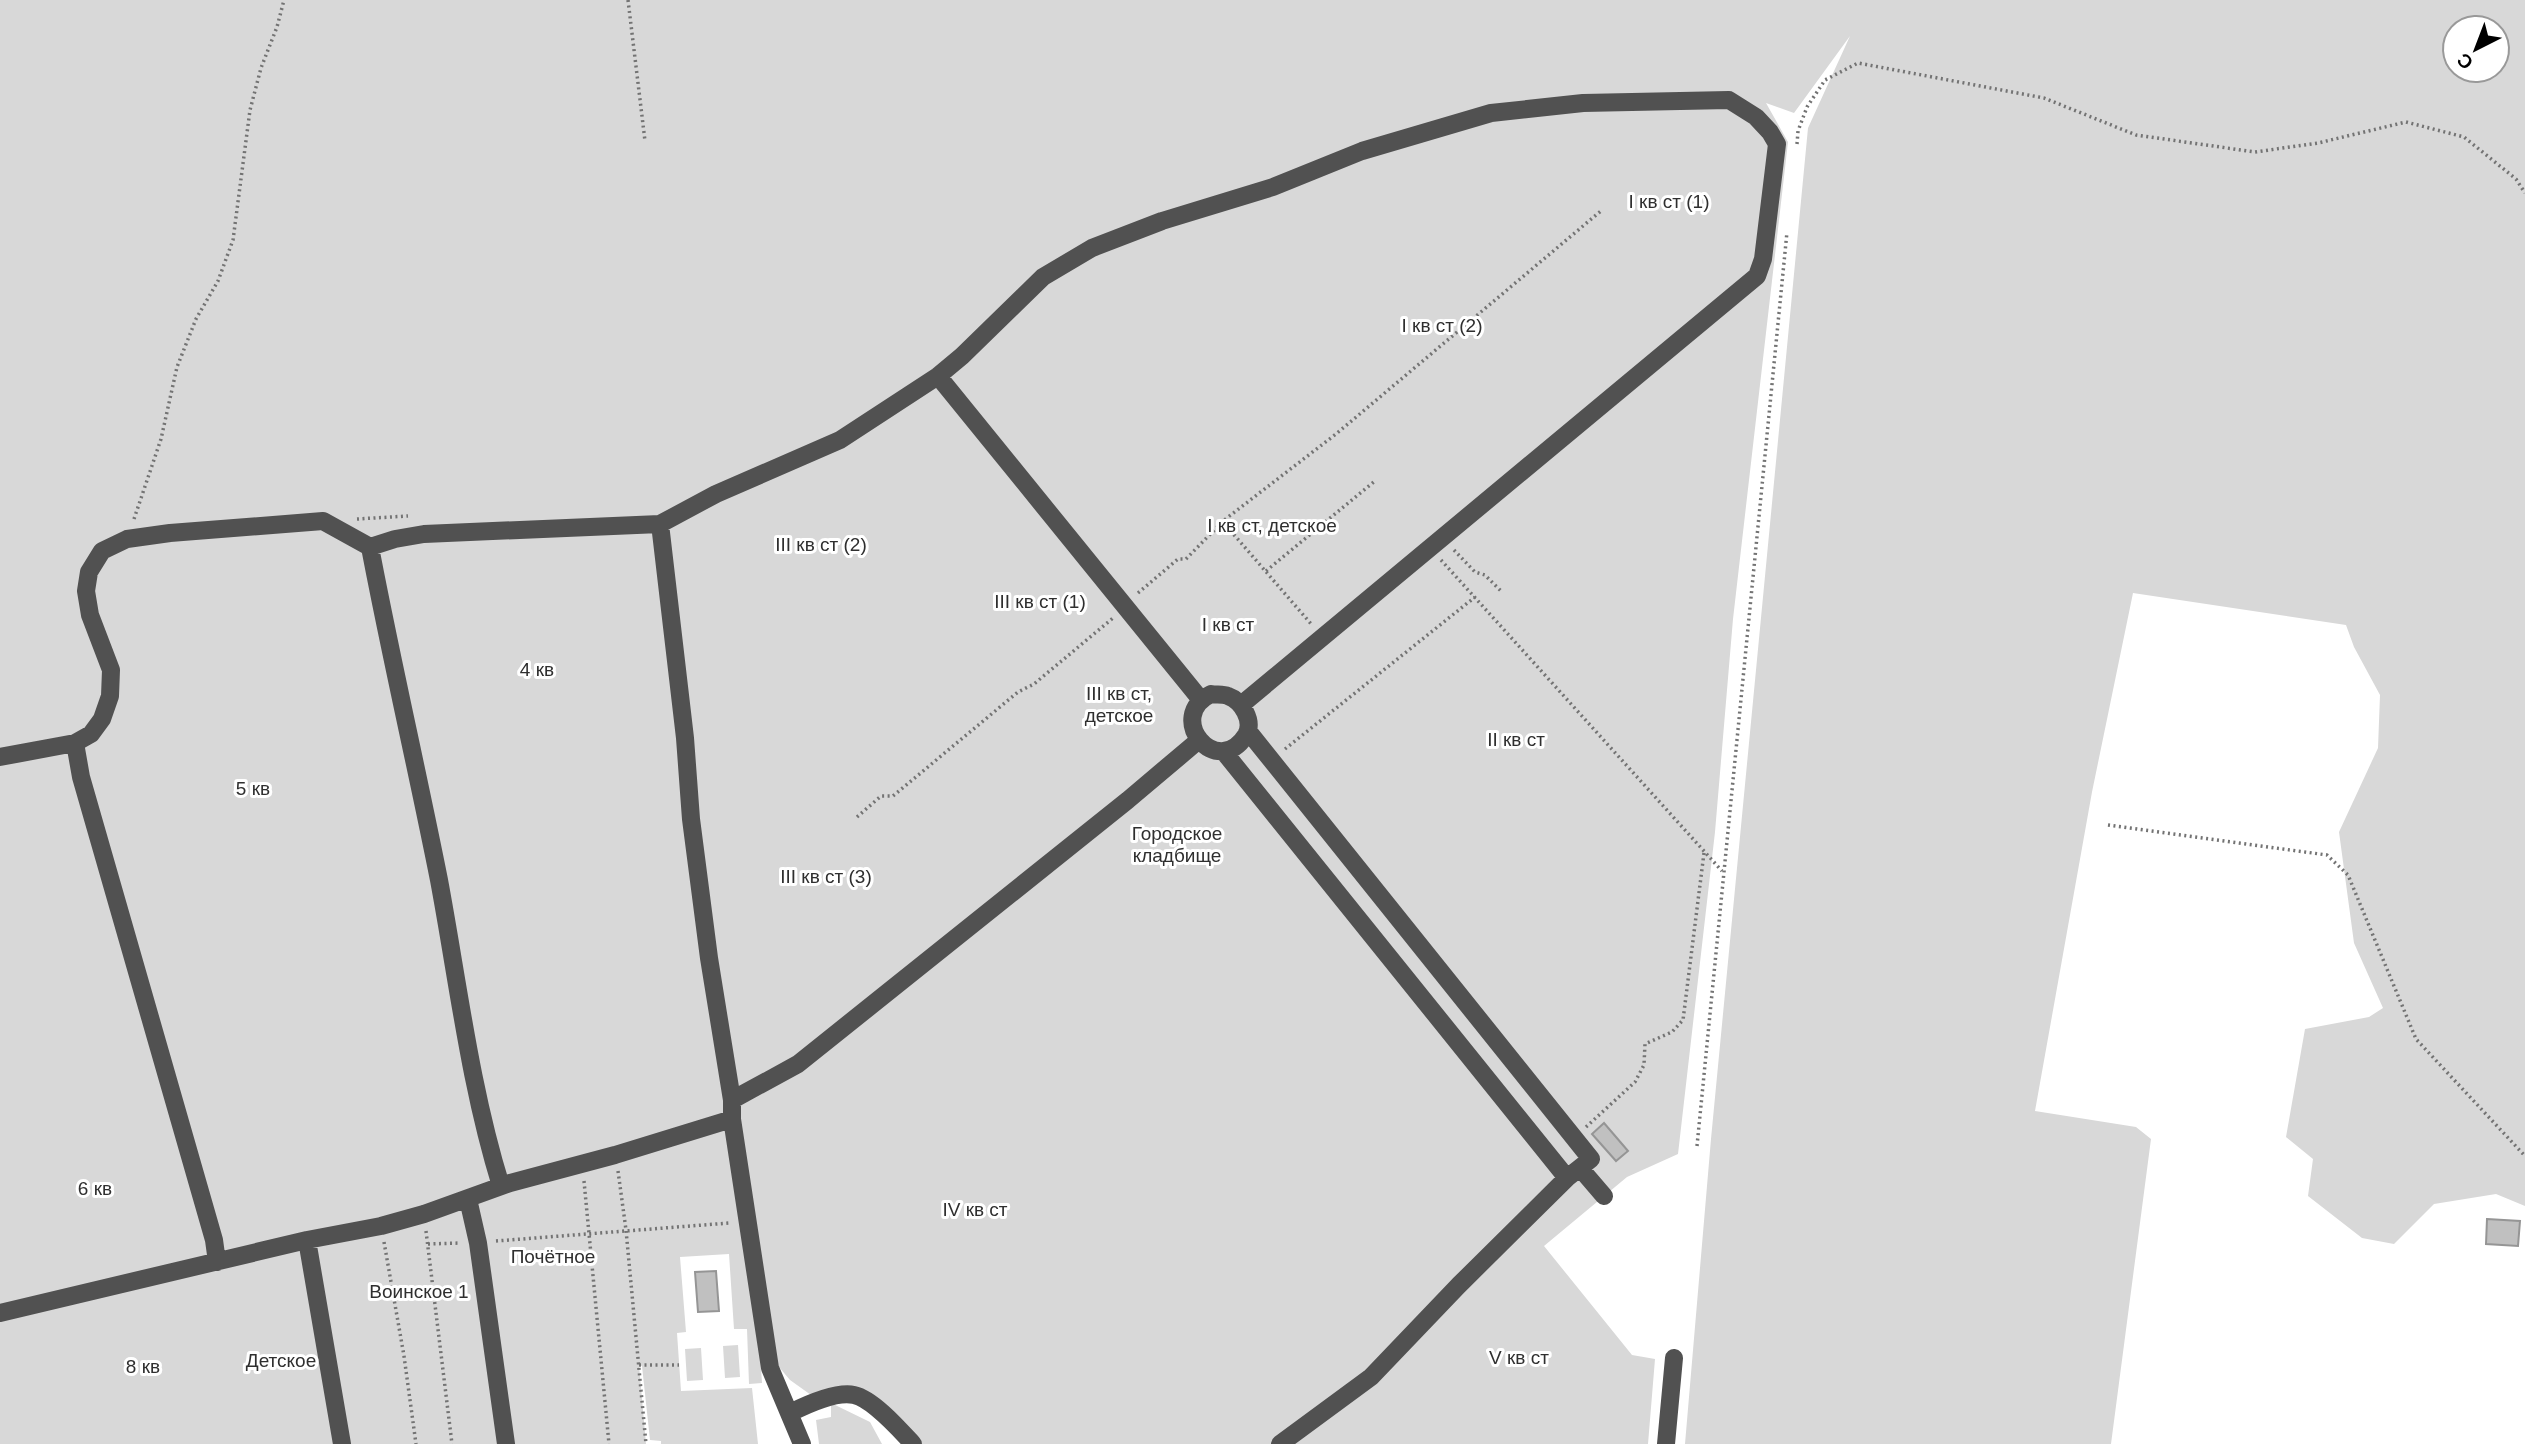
<svg xmlns="http://www.w3.org/2000/svg" width="2525" height="1444" font-family="Helvetica,sans-serif">
  <rect width="100%" height="100%" fill="#fff"/>
  <!-- green -->
  <path fill="#d8d8d8" fill-rule="evenodd" d="M0 0H2525V1206L2496 1194 2434 1204 2394 1244 2362 1238 2308 1196 2313 1159 2286 1137 2305 1029 2369 1017 2383 1008 2354 943 2339 832 2378 748 2380 695 2354 647 2346 625 2133 593 2092 792 2035 1111 2136 1127 2151 1139 2111 1444H1685L1711 1139 1808 128 1850 36 1794 113 1766 103 1788 142 1733 619 1715 832 1678 1154 1627 1177 1544 1246 1632 1355 1655 1359 1648 1444H922L902 1423 874 1400 811 1395 790 1380 779 1367 761 1368 762 1383 749 1384 747 1329H734L729 1254 680 1257 686 1332 677 1333 681 1391 752 1388 758 1444H661V1441L650 1440 642 1366 639 1365 646 1444H0ZM2455 28H2497V70H2455Z
    M738 1345 740 1377 725 1378 723 1346Z
    M701 1348 703 1380 687 1381 685 1349Z
    M831 1403 870 1422 882 1444H819L816 1420 831 1417Z"/>
  <!-- building -->
  <path fill="#c0c0c0" stroke="#959595" stroke-width="2" d="M1604 1123 1628 1151 1616 1161 1592 1134Z
    M2487 1219 2520 1221 2518 1246 2486 1244Z
    M716 1271 719 1311 698 1312 695 1272Z"/>
  <g fill="none" stroke-linecap="round" stroke-linejoin="round">
    <!-- path -->
    <path stroke="#737373" stroke-width="3.5" stroke-dasharray="2 3.5" stroke-linecap="butt" d="M628 0 645 141
      M1797 144 1798 131 1807 107 1825 80 1858 63 2044 98 2136 135 2255 152 2318 143 2406 122 2464 137 2516 179 2525 193
      M134 519 161 439 177 367 196 319 218 281 233 240 250 110 261 68 277 27 284 0
      M357 519 408 516
      M1223 522 1312 625
      M1454 550 1475 572 1485 575 1501 591
      M1441 560 1722 871
      M1266 571 1375 481
      M1138 593 1178 559H1186L1223 521 1336 434 1602 210
      M1285 749 1475 597
      M857 817 881 796H893L1018 692 1034 684 1113 618
      M2108 825 2327 855 2348 875 2416 1039 2525 1156
      M1586 1127 1635 1082 1644 1065 1645 1044 1672 1032 1683 1020 1704 853
      M1697 1146 1787 232
      M618 1171 626 1230 646 1444
      M584 1181 609 1444
      M426 1231 452 1444
      M496 1241 729 1223
      M384 1242 404 1356 416 1444
      M428 1244 461 1243
      M639 1365H679"/>
    <!-- minor -->
    <path stroke="#515151" stroke-width="18" d="M938 376 1201 700
      M660 524 685 738 691 819 709 958 732 1100V1119L770 1368 802 1444
      M370 547C391 658 417 769 439 880 458 982 470 1086 501 1186
      M1211 694C1216 695 1223 694 1228 696 1242 701 1254 721 1246 735 1217 781 1164 717 1211 694Z
      M1248 731 1591 1159 1567 1178 1459 1285 1371 1377 1280 1444
      M75 743 81 777 214 1240 217 1262
      M1224 752 1567 1178
      M0 757 75 743 91 734 102 719 110 696 111 670 90 615 86 591 89 572 102 551 127 539 170 533 323 521 370 547 395 539 424 534 660 524 716 494 840 440 938 376 962 356 1043 277 1092 248 1162 221 1273 187 1362 151 1491 113 1583 103 1729 100 1756 117 1770 132 1777 144 1763 259 1757 276 1241 705
      M732 1100 798 1064 1128 800 1199 740
      M1580 1168 1604 1196
      M468 1199 478 1243 506 1444
      M307 1240 342 1444
      M0 1313 307 1240 381 1226 424 1214 510 1183 615 1155 732 1119
      M790 1413C806 1405 836 1391 854 1395 873 1399 900 1430 913 1444
      M1666 1444 1674 1358"/>
  </g>
  <g text-anchor="middle" dominant-baseline="central" stroke-width="6" stroke-linejoin="round" paint-order="stroke">
    <!-- park labels -->
    <g font-size="19" fill="#2f2f2f" stroke="#fff">
      <text x="1669" y="201">I кв ст (1)</text>
      <text x="1442" y="325">I кв ст (2)</text>
      <text x="1272" y="525">I кв ст, детское</text>
      <text x="821" y="544">III кв ст (2)</text>
      <text x="1040" y="601">III кв ст (1)</text>
      <text x="1228" y="624">I кв ст</text>
      <text x="537" y="669">4 кв</text>
      <text x="1119" y="693">III кв ст,<tspan x="1119" dy="22">детское</tspan></text>
      <text x="1516" y="739">II кв ст</text>
      <text x="253" y="788">5 кв</text>
      <text x="1177" y="833">Городское<tspan x="1177" dy="22">кладбище</tspan></text>
      <text x="826" y="876">III кв ст (3)</text>
      <text x="95" y="1188">6 кв</text>
      <text x="975" y="1209">IV кв ст</text>
      <text x="553" y="1256">Почётное</text>
      <text x="419" y="1291">Воинское 1</text>
      <text x="1519" y="1357">V кв ст</text>
      <text x="281" y="1360">Детское</text>
      <text x="143" y="1366">8 кв</text>
    </g>
  </g>
  <!-- north arrow -->
  <g transform="translate(2476 49) rotate(222)"><circle r="33" fill="#ffffff" stroke="#999999" stroke-width="2"/>
  <path d="M0-5L12 26L0 18L-12 26Z" fill="#000000"/>
  <text y="-10" font-size="19" font-weight="bold" text-anchor="middle" fill="#000000">С</text>
  </g>
</svg>
